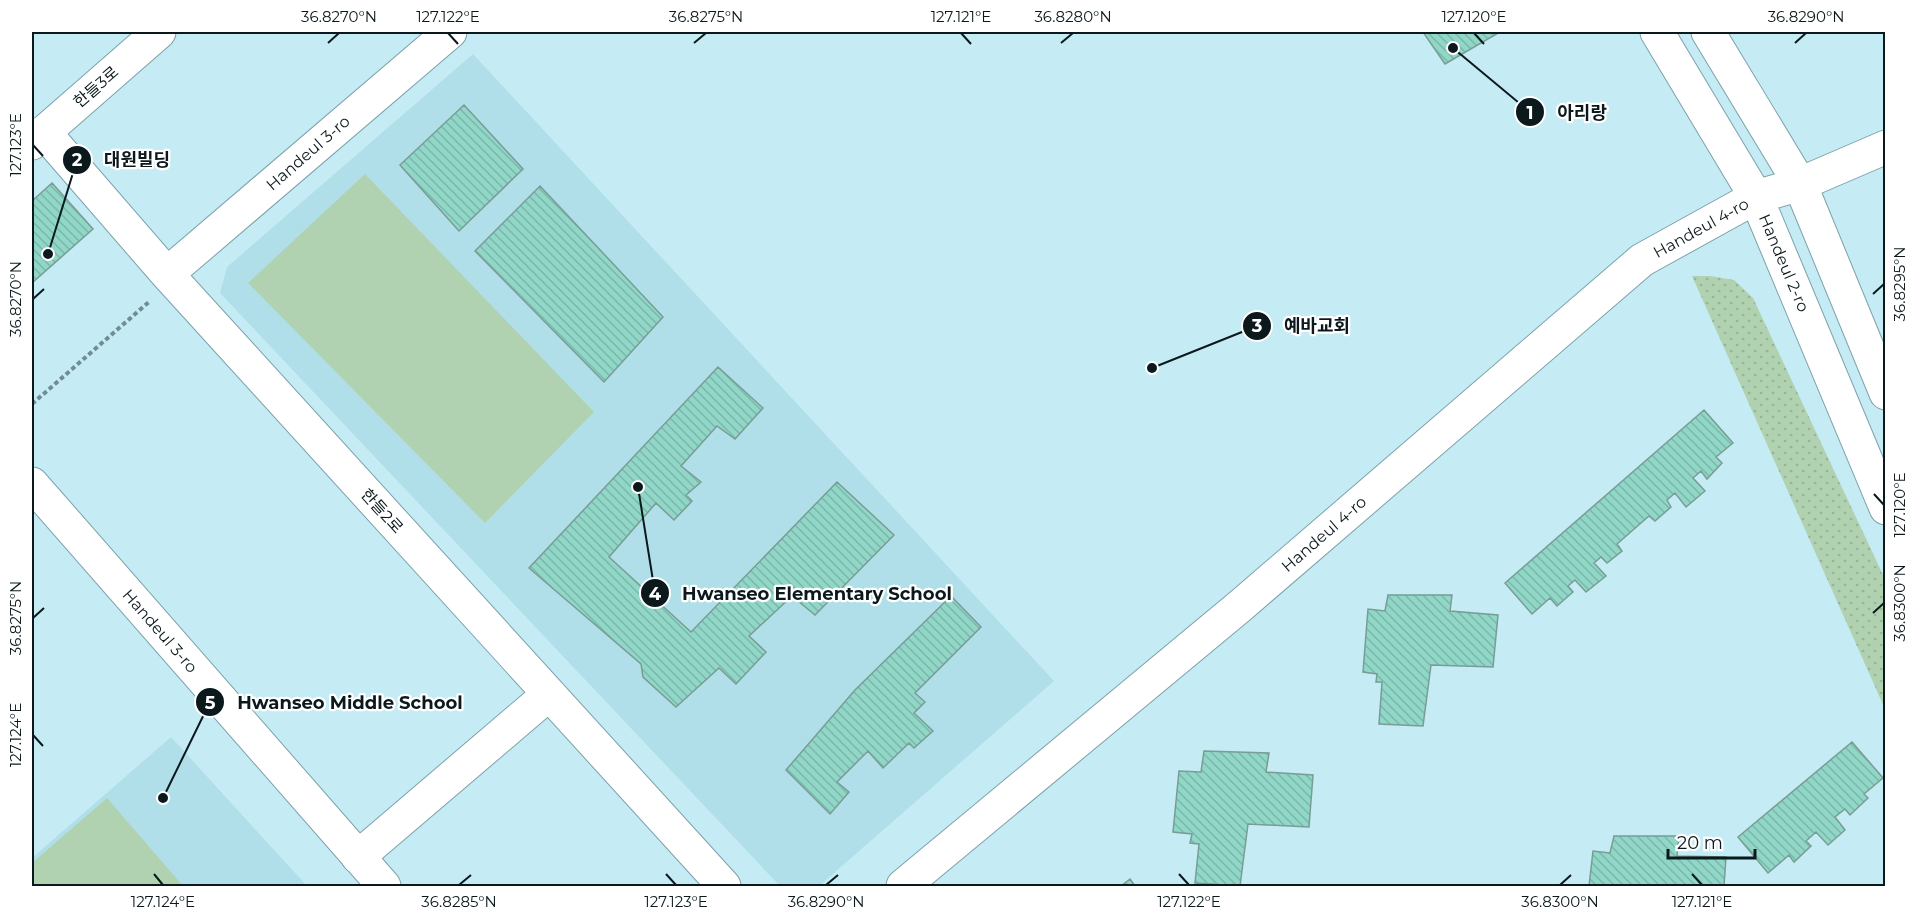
<svg xmlns="http://www.w3.org/2000/svg" width="1917" height="918" font-family="Montserrat,'Noto Sans KR',sans-serif">
  <defs>
    <pattern id="grass-dots" width="8" height="8" patternUnits="userSpaceOnUse" patternTransform="scale(1.5)"><rect width="8" height="8" fill="#b1d2b0"/><path d="M2 2h.1M6 6h.1" fill="none" stroke="#97b497" stroke-width="1.8" stroke-linecap="round"/></pattern>
    <pattern id="building-back-hatch" width="6" height="6" patternUnits="userSpaceOnUse" patternTransform="scale(1.5)"><rect width="6" height="6" fill="#90d7c8"/><path d="M-1 5l2 2M0 0l6 6M5-1l2 2" fill="none" stroke="#7bb8ab"/></pattern>
  </defs>
  <rect width="100%" height="100%" fill="#c5ebf4"/>
  <!-- built -->
  <path fill="#b0dfea" d="M473 54 1054 681 819 886H780L220 293 227 267Z
    M171 737 307 886H32V858Z"/>
  <!-- grass -->
  <path fill="url(#grass-dots)" d="M1692 276H1710L1734 280 1753 298 1885 579V709Z"/>
  <!-- pitch -->
  <path fill="#b1d2b0" d="M365 174 594 412 485 523 248 283Z
    M107 798 183 886H32V863Z"/>
  <!-- building -->
  <path fill="url(#building-back-hatch)" stroke="#789d94" stroke-width="1.5" d="M1423 32H1500L1445 64Z
    M464 105 523 169 459 231 400 165Z
    M52 183 93 229 33 282 32 201Z
    M540 186 663 317 604 382 475 251Z
    M718 367 763 408 735 439 717 426 681 466 701 482 686 495 692 501 674 520 656 503 609 557 691 632 837 482 894 535 815 615 792 596 749 636 766 652 736 684 719 668 676 707 643 677 641 664 529 568Z
    M1704 410 1733 443 1716 457 1722 463 1707 479 1701 471 1693 478 1705 491 1686 507 1675 493 1667 500 1671 507 1655 521 1649 516 1617 544 1622 551 1607 563 1601 557 1594 563 1606 576 1586 592 1575 580 1568 586 1573 592 1557 606 1550 598 1532 614 1505 583Z
    M1388 595H1452L1450 611 1498 615 1493 667 1431 665 1423 726 1379 724 1382 682H1376L1377 674 1363 672 1368 609 1385 611Z
    M951 596 981 627 915 693 925 702 914 713 933 731 914 748 909 743 883 768 868 751 837 782 849 792 830 814 786 770 855 690Z
    M1852 742 1883 778 1864 794 1868 798 1850 815 1845 809 1835 817 1845 830 1828 845 1816 832 1806 841 1811 846 1794 862 1789 855 1768 873 1738 837Z
    M1204 751 1269 753 1266 772 1313 775 1309 827 1248 824 1240 886 1195 883 1199 844 1190 843 1192 834 1173 832 1179 771 1201 772Z
    M1614 836H1679L1677 856 1726 857 1724 886H1589L1593 851 1610 853Z
    M1130 879 1135 886H1121Z"/>
  <g fill="none" stroke-linecap="round" stroke-linejoin="round">
    <!-- minor casing -->
    <g stroke="#7da1aa" stroke-width="35">
      <path id="minor" d="M44 132 167 274 724 886
        M32 143 159 32
        M167 274 450 32
        M358 857 549 694"/>
    </g>
    <!-- tertiary casing -->
    <g stroke="#7da1aa" stroke-width="35">
      <path id="tertiary" d="M1657 32 1756 197 1886 508
        M1708 32 1800 184 1886 393
        M32 484 384 886
        M903 886 1239 607 1642 260 1756 197 1800 184 1886 147"/>
    </g>
    <!-- path -->
    <path stroke="#718d93" stroke-width="4" stroke-dasharray="4.5 3" stroke-linecap="butt" d="M32 404 150 301"/>
    <!-- minor -->
    <use href="#minor" stroke="#fff" stroke-width="33"/>
    <!-- tertiary -->
    <use href="#tertiary" stroke="#fff" stroke-width="33"/>
  </g>
  <!-- ticks -->
  <path fill="none" stroke="#0b191c" stroke-width="2" d="M448 33 458 44M961 33 971 44M1474 33 1484 44M328 43 339 33M694 43 706 33M1061 43 1073 33M1795 43 1806 33M33 145 43 156M1873 294 1884 284M33 299 44 289M1874 494 1884 505M1873 613 1884 603M33 618 44 608M33 735 43 746M154 874 163 885M666 874 676 885M1179 874 1189 885M1692 874 1702 885M459 885 471 875M826 885 838 875M1560 885 1571 875"/>
  <g text-anchor="middle" dominant-baseline="central" stroke-width="4.5" stroke-linejoin="round" paint-order="stroke">
    <!-- street labels -->
    <g font-size="16" fill="#0b191c" stroke="#fff">
      <text transform="translate(96 87) rotate(-41)">한들3로</text>
      <text transform="translate(308 153) rotate(-41)">Handeul 3-ro</text>
      <text transform="translate(1701 228) rotate(-29)">Handeul 4-ro</text>
      <text transform="translate(1784 263) rotate(67)">Handeul 2-ro</text>
      <text transform="translate(382 511) rotate(48)">한들2로</text>
      <text transform="translate(1324 534) rotate(-41)">Handeul 4-ro</text>
      <text transform="translate(160 631) rotate(49)">Handeul 3-ro</text>
    </g>
  </g>
  <!-- callouts -->
  <path fill="none" stroke="#0b191c" stroke-width="2" d="M1453 48L1530 112M48 254L77 160M1152 368L1257 326M638 487L655 593M163 798L210 702"/>
  <g fill="#0b191c" stroke="#fff" stroke-width="2">
    <circle cx="1453" cy="48" r="6"/>
    <circle cx="48" cy="254" r="6"/>
    <circle cx="1152" cy="368" r="6"/>
    <circle cx="638" cy="487" r="6"/>
    <circle cx="163" cy="798" r="6"/>
    <circle cx="1530" cy="112" r="15"/>
    <circle cx="77" cy="160" r="15"/>
    <circle cx="1257" cy="326" r="15"/>
    <circle cx="655" cy="593" r="15"/>
    <circle cx="210" cy="702" r="15"/>
  </g>
  <g font-size="18" text-anchor="middle" font-weight="bold" fill="#fff">
    <text x="1530" y="119">1</text>
    <text x="77" y="166">2</text>
    <text x="1257" y="332">3</text>
    <text x="655" y="600">4</text>
    <text x="210" y="709">5</text>
  </g>
  <g font-size="18" text-anchor="middle" font-weight="bold" fill="#0b191c" stroke="#fff" stroke-width="4.5" stroke-linejoin="round" paint-order="stroke">
    <text x="1582" y="119">아리랑</text>
    <text x="137" y="166">대원빌딩</text>
    <text x="1317" y="332">예바교회</text>
    <text x="817" y="600">Hwanseo Elementary School</text>
    <text x="350" y="709">Hwanseo Middle School</text>
  </g>
  <!-- border -->
  <rect width="1917" height="918" fill="none" stroke="#ffffff" stroke-width="66"/>
  <!-- scale -->
  <path d="M1668 849v9h87v-9" fill="none" stroke="#0b191c" stroke-width="3"/>
  <text x="1677" y="849" font-size="18" fill="#0b191c" stroke="#ffffff" stroke-width="4.5" paint-order="stroke">20 m</text>
  <rect x="33" y="33" width="1851" height="852" fill="none" stroke="#0b191c" stroke-width="2"/>
  <g font-size="15" text-anchor="middle" fill="#0b191c">
    <text x="339" y="22">36.8270°N</text>
    <text x="448" y="22">127.122°E</text>
    <text x="706" y="22">36.8275°N</text>
    <text x="961" y="22">127.121°E</text>
    <text x="1073" y="22">36.8280°N</text>
    <text x="1474" y="22">127.120°E</text>
    <text x="1806" y="22">36.8290°N</text>
    <text transform="translate(16 145) rotate(-90)" y="5">127.123°E</text>
    <text transform="translate(1900 284) rotate(-90)" y="5">36.8295°N</text>
    <text transform="translate(16 299) rotate(-90)" y="5">36.8270°N</text>
    <text transform="translate(1900 505) rotate(-90)" y="5">127.120°E</text>
    <text transform="translate(1900 603) rotate(-90)" y="5">36.8300°N</text>
    <text transform="translate(16 618) rotate(-90)" y="5">36.8275°N</text>
    <text transform="translate(16 735) rotate(-90)" y="5">127.124°E</text>
    <text x="163" y="907">127.124°E</text>
    <text x="459" y="907">36.8285°N</text>
    <text x="676" y="907">127.123°E</text>
    <text x="826" y="907">36.8290°N</text>
    <text x="1189" y="907">127.122°E</text>
    <text x="1560" y="907">36.8300°N</text>
    <text x="1702" y="907">127.121°E</text>
  </g>
</svg>
